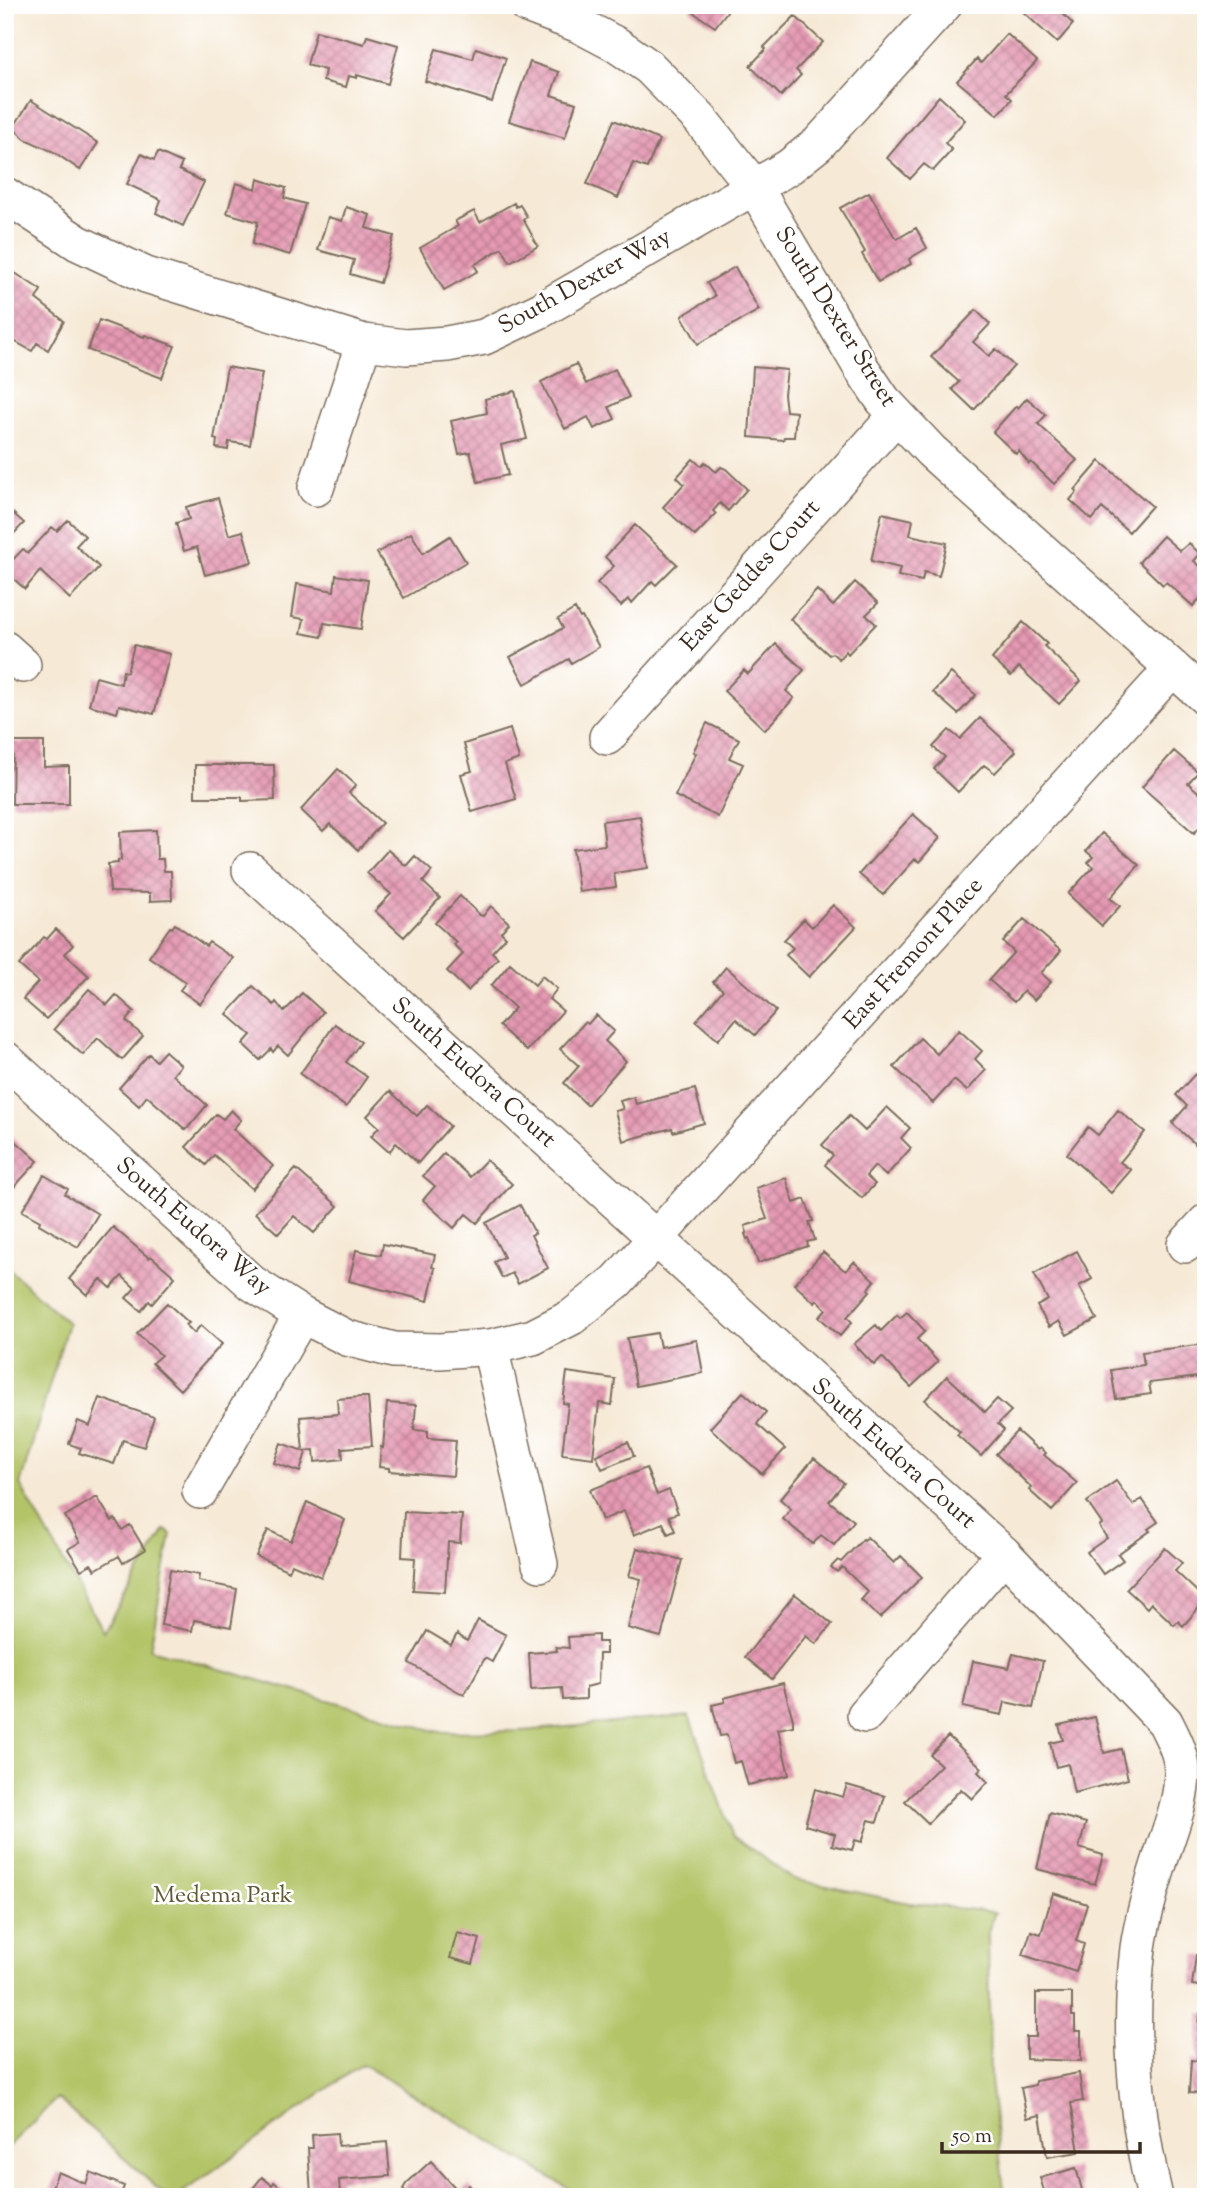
<svg xmlns="http://www.w3.org/2000/svg" width="1211" height="2202" font-family="'Sorts Mill Goudy',serif">
  <defs>
    <pattern id="building-cross-hatch" width="8" height="8" patternUnits="userSpaceOnUse" patternTransform="scale(1.75)"><rect width="8" height="8" fill="#e599b3"/><path d="M0 0l8 8M0 8l8-8" fill="none" stroke="#bb7d91"/></pattern>
  </defs>
  <rect width="100%" height="100%" fill="#fff"/>
  <filter id="ink" filterUnits="userSpaceOnUse"><feTurbulence type="fractalNoise" baseFrequency=".0143" numOctaves="2"/><feDisplacementMap in="SourceGraphic" scale="14" xChannelSelector="R" yChannelSelector="G"/><feConvolveMatrix kernelMatrix="1 2 1 2 8 2 1 2 1" color-interpolation-filters="sRGB"/></filter>
  <filter id="wash" filterUnits="userSpaceOnUse"><feTurbulence type="fractalNoise" baseFrequency=".00686" numOctaves="4" result="noise"/><feDisplacementMap in="SourceGraphic" scale="28" xChannelSelector="R" yChannelSelector="G"/><feGaussianBlur stdDeviation="1.57" result="paint"/><feColorMatrix in="noise" values="0 0 0 0 0 0 0 0 0 0 0 0 0 0 0 0 0 1.4 0 .05"/><feComposite in="paint" operator="in"/></filter>
  <g filter="url(#wash)">
    <rect width="100%" height="100%" fill="#f6e9d5"/>
    <!-- green -->
    <path fill="#b3c468" stroke="#777743" stroke-width="2" d="M5 1266 68 1323 20 1485 103 1631 165 1530 171 1534 150 1649 439 1732 522 1731 689 1716 733 1836 793 1879 909 1903 995 1912 988 1932 990 2081 1005 2197H583L362 2064 176 2197H167L57 2098 5 2150Z"/>
    <g id="blocks">
      <!-- building -->
      <path fill="url(#building-cross-hatch)" d="M693 5H732L715 27 690 10Z
        M1026 5H1069L1062 13 1073 24 1057 43 1021 10Z
        M795 16 823 42 796 70 801 75 781 96 750 66 766 49 764 47Z
        M316 31 364 44 367 36 398 45 388 84 357 75V78L349 76 346 87 323 81 325 70 307 65Z
        M1007 34 1037 61 1006 94 1012 99 998 115 957 81 977 59 981 63Z
        M476 48 506 58 492 102 425 81 436 49 473 59Z
        M530 62 559 72 551 95 576 103 565 138 509 121Z
        M939 96 965 120 945 143 952 150 933 171 924 164 910 179 887 158Z
        M31 100 98 143 80 170 54 152 25 139 13 128Z
        M614 120 659 140 647 168 633 163 618 198 587 184Z
        M158 152 182 163 179 170 204 182 183 226 156 213 161 200 127 184 141 154 154 160Z
        M258 179 286 188 284 198 305 204 290 255 252 244 258 222 227 213 236 183 256 189Z
        M869 192 894 236 897 239 916 228 927 248 909 259 911 264 878 282 862 254 865 252 840 208Z
        M514 203 516 207 520 205 527 217 523 219 538 246 510 262 502 248 474 265 478 271 444 290 420 248 458 226 455 221 474 211 480 222Z
        M346 207 370 215 366 228 394 236 380 283 350 274 354 260 318 250 328 217 342 221Z
        M735 267 759 310 698 344 682 316 715 296 707 283Z
        M15 273 41 290 36 299 64 321 48 350 37 343 32 351 7 337 12 328 5 323V288Z
        M976 310 990 324 973 342 989 356 996 349 1014 366 974 410 952 389 959 382 931 357Z
        M99 320 144 337 145 335 175 346 162 378 88 350Z
        M576 364 586 384 615 369 629 397 609 407 615 419 594 429 588 417 565 429 541 382Z
        M227 367 262 373 250 445 229 442 228 450 216 448 217 440 214 439Z
        M753 367 787 370 784 394 786 411 796 412 794 437H784L783 440 749 437Z
        M515 391 527 439 501 445 508 475 478 482 470 452 459 454 451 421 487 413 485 399Z
        M1027 398 1046 415 1038 424 1077 460 1054 484 1031 462 1029 464 1019 451 1016 454 993 432 1016 406 1018 408Z
        M693 459 701 466 705 462 716 472 721 467 726 469 747 489 728 511 720 503 713 511 716 514 695 536 663 507 684 484 677 477Z
        M1100 461 1152 506 1129 532 1102 508 1092 520 1070 500 1077 492 1075 490Z
        M218 498 229 535 243 531 252 562 205 575 197 547 184 551 176 523 189 519 186 507Z
        M5 506 24 523 5 543Z
        M882 513 913 520 910 535 947 543 939 576 924 572 922 581 898 576 900 568 871 561Z
        M68 520 85 536 76 546 99 567 70 599 40 571 25 589 5 571V568L23 549 28 553 52 527 57 531Z
        M635 525 677 564 656 585 652 581 632 603 628 599 621 606 597 583 614 566 605 557Z
        M411 533 423 553 450 536 466 562 404 598 377 553Z
        M1163 536 1180 551 1189 543 1200 554 1194 561 1206 571V592L1193 606 1166 582 1163 585 1139 562Z
        M336 575 368 580 361 629 324 623 322 637 301 633 304 619 292 617 297 584 334 591Z
        M855 582 878 603 866 615 876 624 848 654 846 651 839 659 832 653 829 655 790 619 817 590 833 606Z
        M575 609 580 618 582 617 599 647 571 663 569 659 525 684 510 657 563 628 558 619Z
        M1023 622 1047 644 1044 646 1081 681 1059 704 1019 667 1011 676 992 659Z
        M776 644 804 670 786 691 794 698 765 730 724 691 744 670 748 674Z
        M134 645 170 654 154 714 119 705 117 713 89 705 96 677 121 684 123 671 127 672Z
        M951 673 976 695 958 714 933 692Z
        M980 718 1016 751 995 773 984 765 958 792 934 769 945 757 933 747 949 730 960 739Z
        M707 723 739 739 729 758 743 764 718 817 675 796 696 753 693 752Z
        M510 729 519 759 505 764 516 799 472 812 461 774 472 771 464 744Z
        M13 742H44V767L69 766V804H12Z
        M1174 751 1198 772 1188 783 1206 799V820L1194 833 1142 787Z
        M195 765H274L275 800 242 801V797H195Z
        M338 769 356 785 349 793 382 823 358 850 330 824 323 831 301 810Z
        M913 814 940 838 919 862 915 859 883 895 859 874Z
        M640 816 648 868 614 873 616 887 579 892 573 849 605 845 602 821Z
        M156 830 157 859H163L164 871H171L172 900 150 901V893L110 892 108 864 118 863V860H121L120 832Z
        M1102 833 1139 865 1110 898 1120 906 1102 926 1068 894 1093 867 1088 862 1093 857 1086 851Z
        M388 850 406 866 415 856 432 871 423 882 440 898 404 937 375 911 391 894 367 873Z
        M460 896 480 915 483 916 491 906 509 923 501 932 506 937 492 952 498 958 468 991 447 971 463 954 453 944 456 942 435 923Z
        M833 905 856 927 809 977 786 955 793 948 784 940 804 919 812 927Z
        M1024 919 1061 951 1041 973 1051 982 1034 1000 1024 991 1014 1002 989 980 1014 952 1003 942Z
        M175 924 206 946 209 942 233 958 200 1004 180 990 186 982 149 957 170 927 172 928Z
        M56 929 73 945 65 954 89 976 46 1019 23 999 38 982 19 965 44 937 47 939Z
        M510 963 535 985 542 976 557 989 549 999 563 1011 527 1051 499 1026 515 1008 491 986Z
        M726 967 776 1011 755 1035 736 1019 718 1040 696 1021 723 990 713 982Z
        M253 986 274 1005 276 1002 284 1012 302 993 323 1012 288 1055 278 1046 273 1052 271 1049 260 1060 243 1044 251 1035 227 1014Z
        M89 989 107 1005 116 995 134 1011 126 1021 143 1036 122 1060 98 1038 83 1055 54 1029Z
        M596 1015 614 1031 605 1041 626 1061 587 1105 564 1083 579 1066 560 1049 585 1022 588 1024Z
        M335 1024 361 1042 346 1062 367 1077 346 1107 300 1074Z
        M959 1030 982 1051 975 1059 986 1070 967 1091 954 1080 933 1103 894 1067 920 1038 937 1054Z
        M165 1051 181 1065 173 1075 207 1105 186 1130 147 1096 139 1106 119 1088 149 1054 156 1061Z
        M1195 1074 1206 1084V1133L1195 1144 1172 1123 1187 1106 1176 1095Z
        M695 1089 704 1123 673 1132 672 1128 623 1141 615 1111 623 1109 620 1101 634 1097 636 1104Z
        M390 1091 417 1116 427 1105 450 1126 418 1163 396 1143 389 1152 371 1136 379 1127 367 1116Z
        M887 1107 910 1128 901 1138 911 1148 886 1176 875 1166 866 1176 875 1184 862 1198 825 1165 833 1155 822 1145 849 1116 865 1131Z
        M231 1110 241 1120 233 1129 273 1166 252 1189 214 1155 206 1165 186 1147 216 1114 223 1119Z
        M1118 1110 1145 1132 1120 1162 1131 1170 1111 1193 1067 1154 1088 1127 1098 1135Z
        M9 1135 38 1161 5 1197V1140Z
        M444 1153 470 1177 486 1160 512 1184 477 1223 466 1214 454 1228 423 1200 435 1186 423 1176Z
        M296 1169 338 1206 314 1233 294 1216 278 1234 255 1213Z
        M44 1175 68 1189 65 1194 98 1214 78 1247 39 1224 40 1221 22 1211Z
        M786 1178 794 1203 805 1199 813 1221 809 1222 815 1240 807 1242 808 1246 758 1263 749 1238 747 1239 745 1234 747 1233 745 1226 767 1219 756 1188Z
        M520 1205 535 1233 531 1235 548 1268 518 1284 512 1273 502 1278 494 1262 504 1257 486 1223Z
        M113 1227 149 1258 151 1256 175 1277 152 1304 149 1301 141 1311 126 1298 135 1288 122 1276 111 1288 101 1279 87 1295 69 1279Z
        M383 1244 435 1255 432 1267 435 1268 428 1301 349 1281 356 1250 381 1255Z
        M1077 1251 1092 1279 1079 1286 1097 1319 1067 1335 1059 1321 1049 1327 1037 1306 1048 1300 1034 1274Z
        M823 1252 844 1270H847L854 1262 875 1281 868 1289 870 1291 847 1317 852 1322 840 1336 819 1317 826 1309 817 1300 815 1303 794 1284Z
        M167 1303 189 1323 186 1325 194 1333 201 1325 222 1344 180 1390 152 1363 161 1355 137 1334Z
        M907 1312 925 1331 917 1339 938 1362 911 1387 882 1357 874 1365 854 1344 876 1325 881 1331 897 1315 900 1318Z
        M657 1333 660 1347 697 1340 703 1373 636 1386 627 1338Z
        M1206 1344V1376L1149 1383 1151 1394 1116 1399 1111 1370 1144 1365 1142 1352Z
        M567 1372 615 1379 612 1405 599 1403 593 1458 562 1454 568 1404 563 1403Z
        M947 1376 985 1412 997 1399 1011 1411 998 1424 1004 1430 981 1456 957 1435 960 1432 925 1400Z
        M743 1392 766 1412 757 1424 785 1449 762 1474 710 1428Z
        M362 1397H368L372 1446 342 1448 343 1459 315 1462 314 1450 303 1451 300 1417 338 1414 337 1399Z
        M100 1398 154 1417 144 1447 123 1440 114 1464 79 1453 81 1448 69 1444 78 1421 90 1426Z
        M387 1403 416 1405 414 1430 428 1431V1438L456 1440 453 1476 389 1471V1468L379 1467 381 1447 383 1448Z
        M1017 1431 1038 1450 1040 1448 1046 1453 1044 1455 1077 1483 1052 1511 1029 1490 1031 1487 996 1454Z
        M628 1442 634 1456 602 1469 596 1455Z
        M281 1443 306 1452 300 1472 274 1463Z
        M814 1458 844 1483 829 1501 854 1521 834 1545 821 1535 813 1544 783 1519 791 1509 780 1499Z
        M646 1468 657 1495 669 1490 678 1513 669 1516 675 1531 668 1534 663 1523 634 1535 624 1511 602 1520 590 1490Z
        M1116 1481 1133 1505 1142 1499 1158 1522 1148 1529 1150 1531 1118 1554 1123 1560 1103 1574 1087 1552 1107 1538 1099 1526 1102 1524 1087 1502Z
        M97 1497 112 1521 115 1519 122 1530 130 1525 145 1550 123 1563 119 1556 95 1570 91 1564 81 1570 68 1549 80 1542 65 1516Z
        M307 1502 345 1520 321 1577 292 1564 289 1571 256 1556 268 1530 291 1541Z
        M404 1512 462 1515 460 1543 448 1542 445 1592 413 1590 415 1558 402 1557Z
        M867 1537 894 1563 901 1556 922 1577 880 1618 861 1600 868 1592 842 1567 837 1572 831 1567 838 1560 841 1562 863 1539 865 1540Z
        M637 1548 682 1560 661 1637 628 1628 641 1579 629 1576Z
        M1165 1548 1182 1563 1175 1571 1206 1600 1183 1626 1178 1621 1174 1625 1151 1603 1147 1608 1126 1589Z
        M170 1570 199 1575 198 1581 237 1589 231 1627 194 1620 192 1631 161 1625Z
        M795 1594 832 1624 816 1644 806 1636 772 1679 745 1657Z
        M478 1620 506 1635 492 1662 485 1658 464 1695 409 1663 427 1631 451 1645 457 1634 467 1641Z
        M598 1635V1642H606V1654H599L598 1684 586 1687V1699L563 1700 562 1688 531 1690 529 1653 557 1651 556 1647 569 1648 568 1637Z
        M1013 1654 1043 1661 1033 1708 1005 1702 1002 1715 963 1707 973 1661 1009 1668Z
        M783 1683 793 1720V1726L778 1729 789 1775 748 1785 741 1761 734 1763 727 1735 720 1736 712 1705 725 1702 724 1698Z
        M1095 1717 1104 1753 1121 1749 1128 1779 1074 1793 1068 1764 1056 1767 1050 1743 1063 1740 1059 1725Z
        M948 1736 982 1768 978 1772 988 1782 972 1799 961 1789 928 1823 905 1801 941 1765 930 1755Z
        M847 1785 885 1796 877 1822 869 1820 862 1842 855 1840 852 1850 832 1845 835 1834 805 1825 815 1789 843 1797Z
        M1050 1813 1086 1823 1079 1848 1103 1855 1095 1884 1037 1869Z
        M1053 1893 1087 1904 1076 1941 1084 1944 1076 1972 1023 1955 1031 1931 1041 1934Z
        M457 1933 480 1939 473 1964 450 1958Z
        M1196 1955 1206 1956V1987L1192 1985Z
        M1036 1993H1072V2016H1075V2031H1081V2061L1026 2059V2037H1036Z
        M1200 2013 1206 2014V2094L1189 2093 1191 2060 1197 2061Z
        M1079 2073 1083 2101 1071 2103 1079 2152 1047 2157 1040 2115 1027 2118 1021 2088 1035 2085V2081Z
        M337 2133 338 2146 387 2142 390 2176 339 2180 340 2193 311 2195 308 2148H313L312 2135Z
        M431 2161 460 2193 469 2185 479 2197H411L403 2189 406 2184Z
        M1076 2168 1084 2197H1046L1040 2178Z
        M58 2172 86 2184 90 2172 124 2186 120 2197H48Z
        M262 2177 272 2185 274 2182 292 2197H246Z"/>
    </g>
  </g>
  <g filter="url(#ink)">
    <use href="#blocks" fill-opacity="0" stroke="#7c6d5e" stroke-width="2"/>
    <g fill="none" stroke-linecap="round" stroke-linejoin="round">
      <!-- minor casing -->
      <g stroke="#7c6d5e" stroke-width="38">
        <path id="minor" d="M527 5 579 25 617 45 649 67 700 119 755 188 862 369 883 400 931 451 1206 698
          M5 195 78 243 146 275 364 342 406 347 447 344 484 337 541 310 789 167 818 144 944 5
          M316 488 364 342
          M5 649 23 665
          M607 737 896 416
          M250 870 1004 1554 1165 1722C1173 1738 1182 1754 1182 1772 1182 1798 1173 1821 1165 1845 1154 1878 1143 1913 1138 1948 1128 2032 1135 2114 1155 2197
          M5 1059 252 1283 302 1315 347 1338 394 1350 440 1351 490 1347 533 1337 572 1317 617 1281 1173 668
          M1185 1245 1206 1222
          M490 1347 540 1564
          M200 1491 302 1315
          M865 1715 1004 1554"/>
      </g>
      <!-- minor -->
      <use href="#minor" stroke="#fff" stroke-width="35"/>
    </g>
  </g>
  <g text-anchor="middle" dominant-baseline="central" stroke-width="5" stroke-linejoin="round" paint-order="stroke">
    <!-- street labels -->
    <g font-size="24" fill="#3b2a1e" stroke="#fff">
      <text transform="translate(585 282) rotate(-29)">South Dexter Way</text>
      <text transform="translate(835 317) rotate(58)">South Dexter Street</text>
      <text transform="translate(751 576) rotate(-48)">East Geddes Court</text>
      <text transform="translate(914 954) rotate(-48)">East Fremont Place</text>
      <text transform="translate(473 1073) rotate(42)">South Eudora Court</text>
      <text transform="translate(193 1227) rotate(41)">South Eudora Way</text>
      <text transform="translate(893 1454) rotate(42)">South Eudora Court</text>
    </g>
    <!-- park labels -->
    <g font-size="24" fill="#5f5834" stroke="#fff">
      <text x="223" y="1896">Medema Park</text>
    </g>
  </g>
  <!-- margin -->
  <rect width="1211" height="2202" fill="none" stroke="#fff" stroke-width="28"/>
  <!-- scale -->
  <path d="M942 2142v10h198v-10" fill="none" stroke="#3b2a1e" stroke-width="3.5"/>
  <text x="952" y="2142" font-size="21" fill="#3b2a1e" stroke="#ffffff" stroke-width="5" paint-order="stroke">50 m</text>
</svg>
